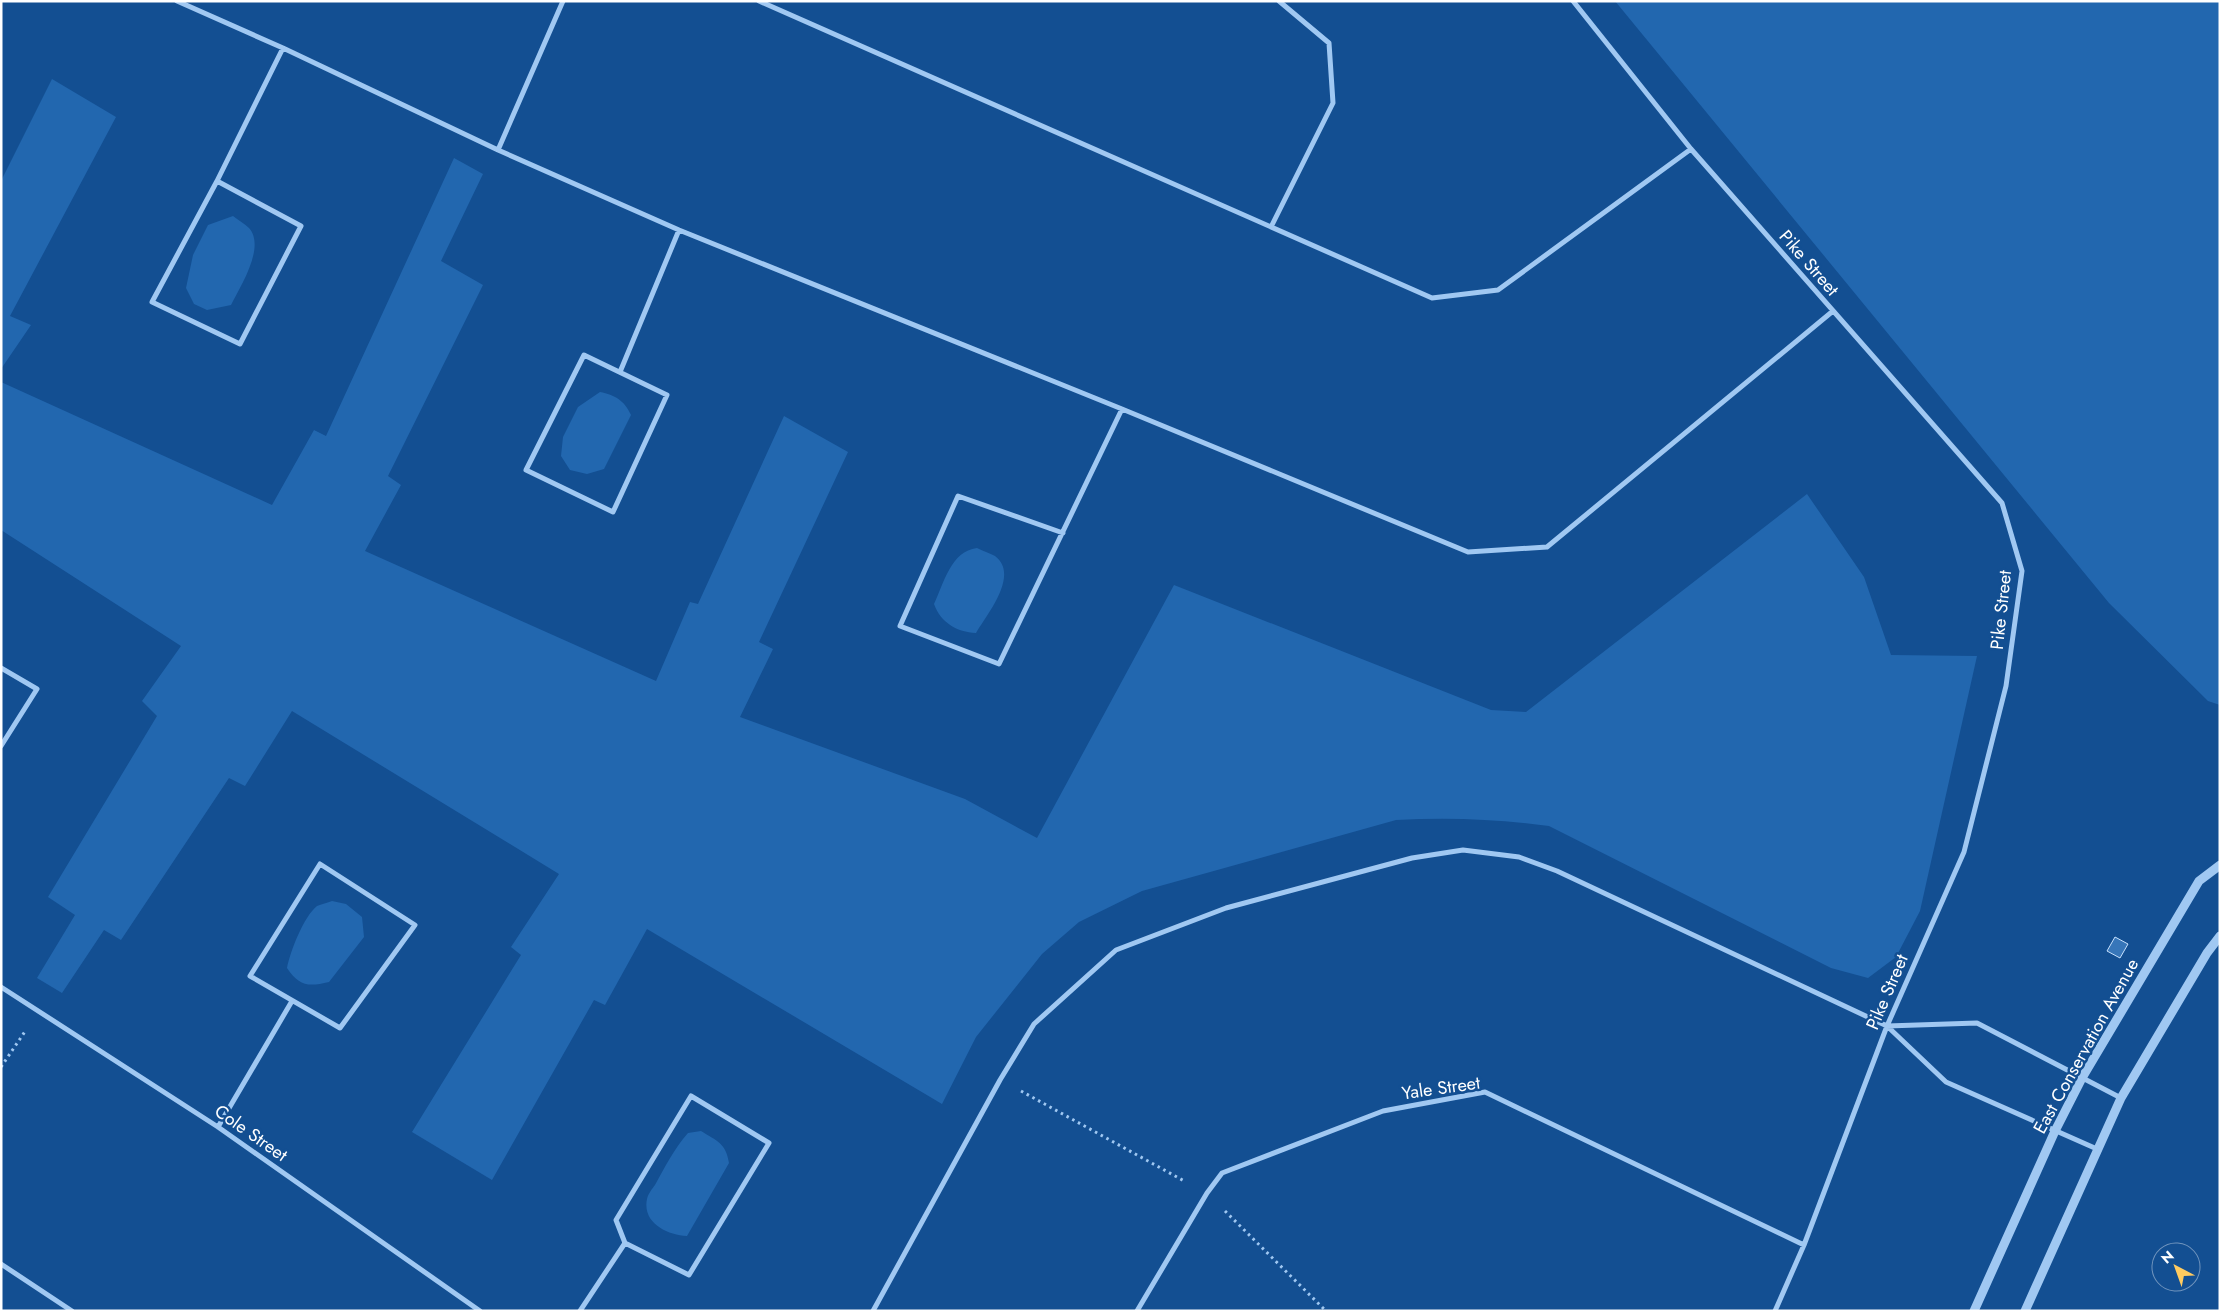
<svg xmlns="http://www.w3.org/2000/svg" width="2221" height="1312" font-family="Jost,sans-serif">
  <rect width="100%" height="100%" fill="#134f92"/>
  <!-- green -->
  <path fill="#2267af" d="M1615 1H2220V705L2208 701 2109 603Z
    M52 79 116 117 10 316 31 325 1 369V181Z
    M454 158 483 174 441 261 483 285 388 476 401 485 365 551 656 681 690 602 698 604 784 416 848 452 759 642 773 649 740 717 965 799 1037 838 1174 585 1491 710 1526 712 1807 494 1864 577 1891 655 1977 656 1920 911 1896 957 1868 978 1831 968 1549 826C1498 819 1448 817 1396 820L1142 891 1079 922 1042 954 976 1037 942 1104 647 929 605 1005 594 1000 492 1180 412 1132 521 955 511 947 559 874 292 711 245 786 229 778 121 940 104 930 62 993 37 978 75 915 48 897 157 716 142 701 181 646 1 530V382L272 505 314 430 326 436Z
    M233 216C238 220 245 224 249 228 266 247 240 287 231 305L207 310 194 304 186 288 193 255 208 225Z
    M600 392C615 395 624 400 631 415L604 469 587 474 570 470 561 456 563 437 578 407Z
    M977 548C982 551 990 553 995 556 1020 575 987 614 976 633 957 632 941 623 934 604 944 583 951 551 977 548Z
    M332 901 346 904 362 917 364 937 329 982C308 987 299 986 287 968 290 952 304 916 317 906 321 904 328 903 332 901Z
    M701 1131C717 1141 726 1143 729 1163L687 1236C667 1235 642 1223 647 1199 648 1194 652 1189 655 1185 665 1167 674 1149 688 1133Z"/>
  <!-- building -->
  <path fill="#3776b9" stroke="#c7e1fd" d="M2115 937 2128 944 2120 958 2107 951Z"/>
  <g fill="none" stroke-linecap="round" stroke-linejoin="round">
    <!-- path -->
    <path stroke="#a0c8f2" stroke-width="3" stroke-dasharray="2.5 4" stroke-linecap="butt" d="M1 1067 26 1030
      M1021 1091 1186 1182
      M1225 1211 1326 1311"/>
    <!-- minor -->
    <path stroke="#a0c8f2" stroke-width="5" d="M177 1 283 48 498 150 679 230 1122 409 1468 552 1547 547 1833 311
      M759 1 1432 298 1498 290 1691 149
      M1573 1 1691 149 2002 503 2022 571 2006 686 1964 852 1887 1026 1804 1245 1775 1311
      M498 150 563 1
      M217 181 301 226 240 344 152 302Z
      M217 181 283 48
      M1271 227 1333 103 1329 43 1279 1
      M584 355 667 395 613 512 526 470Z
      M620 372 679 230
      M1063 533 958 496 900 626 999 664 1122 409
      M1 668 37 689 1 746
      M320 864 415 925 340 1028 250 976Z
      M1 987 218 1127 480 1311
      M1887 1026 1977 1023 2121 1098
      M691 1096 769 1143 689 1275 625 1243 616 1220Z
      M218 1127 292 1001
      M1 1264 72 1311
      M580 1311 625 1243
      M873 1311 1000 1080 1034 1024 1116 950 1226 908 1412 858 1463 850 1519 857 1557 871 1887 1026 1946 1082 2097 1149
      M1137 1311 1207 1193 1222 1173 1383 1111 1485 1092 1804 1245"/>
    <!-- tertiary -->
    <path stroke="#a0c8f2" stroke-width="9" d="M1974 1311 2055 1131 2082 1078 2199 881 2220 865
      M2025 1311 2121 1098 2207 953 2220 936"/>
  </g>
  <g text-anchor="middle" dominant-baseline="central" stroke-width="5" stroke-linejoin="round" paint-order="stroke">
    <!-- street labels -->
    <g font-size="18" fill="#fff" stroke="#134f92">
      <text transform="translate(1809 263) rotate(49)">Pike Street</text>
      <text transform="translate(2001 610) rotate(-84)">Pike Street</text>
      <text transform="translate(1887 992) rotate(-67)">Pike Street</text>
      <text transform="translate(2086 1046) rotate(-61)">East Conservation Avenue</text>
      <text transform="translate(1441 1088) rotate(-8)">Yale Street</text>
      <text transform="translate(251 1133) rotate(35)">Cole Street</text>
    </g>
  </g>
  <!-- border -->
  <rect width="2221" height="1312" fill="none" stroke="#ffffff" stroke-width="5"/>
  <!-- north arrow -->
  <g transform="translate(2176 1267) rotate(319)"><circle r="24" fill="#134f92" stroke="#7195be"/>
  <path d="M0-4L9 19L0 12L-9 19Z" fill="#ffcb60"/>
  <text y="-8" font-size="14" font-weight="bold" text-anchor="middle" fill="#ffffff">N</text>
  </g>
</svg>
